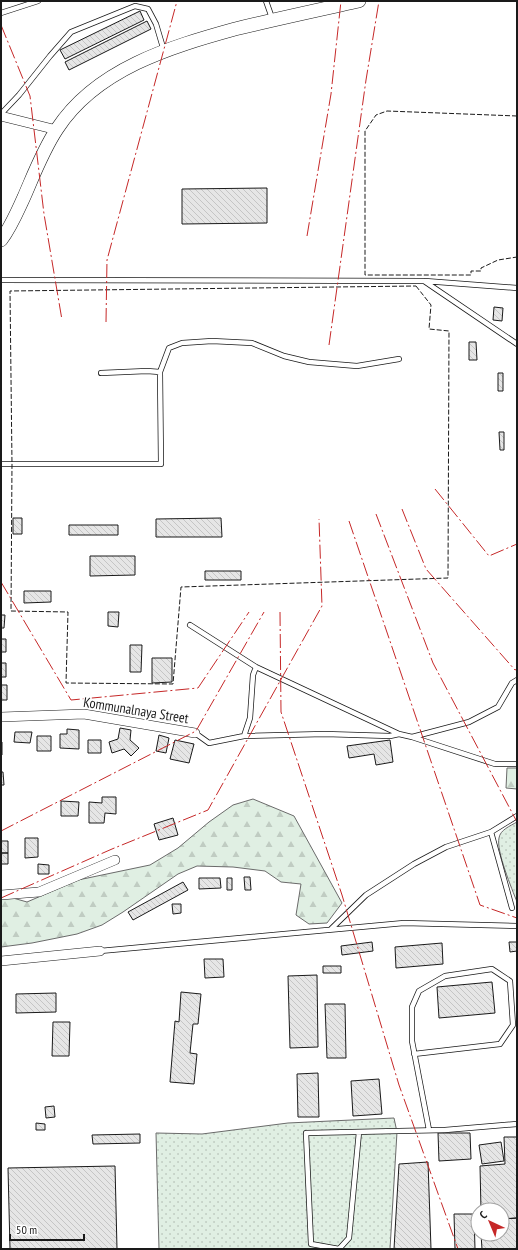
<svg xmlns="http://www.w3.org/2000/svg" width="518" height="1250" font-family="'PT Sans Narrow',sans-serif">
  <defs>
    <pattern id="grass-dots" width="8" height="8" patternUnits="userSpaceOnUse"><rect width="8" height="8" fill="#e0efe3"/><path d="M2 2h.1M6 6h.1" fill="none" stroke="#c0ccc2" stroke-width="1.8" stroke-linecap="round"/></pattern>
    <pattern id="forest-firs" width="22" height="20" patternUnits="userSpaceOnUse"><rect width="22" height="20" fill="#e0efe3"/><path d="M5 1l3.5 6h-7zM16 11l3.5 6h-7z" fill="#c0ccc2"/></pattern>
    <pattern id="building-back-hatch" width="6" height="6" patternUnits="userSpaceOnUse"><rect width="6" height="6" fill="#e6e6e6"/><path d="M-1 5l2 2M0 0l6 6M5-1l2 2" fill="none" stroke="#c5c5c5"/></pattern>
  </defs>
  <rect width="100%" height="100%" fill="#fff"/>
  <!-- grass -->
  <path fill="url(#grass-dots)" stroke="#6a6a6a" d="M517 822V902C512 889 496 851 499 838 500 830 510 826 517 822Z
    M394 1118 397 1132 390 1249H159L156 1133 202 1134 288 1123Z"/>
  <!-- forest -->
  <path fill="url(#forest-firs)" stroke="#6a6a6a" d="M507 768H517V789L506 788Z
    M253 799 294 816 342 903 327 923 309 924 296 915 301 884 281 882 265 871 233 867 197 866 178 874 123 912 102 925 77 934 32 943 1 947V897L6 896 27 902 78 880 150 865 178 848 209 822 233 805Z"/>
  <!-- building -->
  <path fill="url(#building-back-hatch)" stroke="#1a1a1a" d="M140 11 144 20 65 59 60 50Z
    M147 21 151 29 69 70 65 62Z
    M267 188V223L182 224V189Z
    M494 307 503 308 502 321 493 320Z
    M469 342H476L477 360H469Z
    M498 373H503V391H498Z
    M499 432H504V450H500Z
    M13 518H22V534H13Z
    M221 518 222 537H156V519Z
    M69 525H118V535H69Z
    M90 556H135V575L90 576Z
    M205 571H241V580H205Z
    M24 591H51V602L24 603Z
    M108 612H119L118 627 108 626Z
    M1 615H5L4 628H1Z
    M1 639H6V652H1Z
    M130 645H142L141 672H130Z
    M152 658H172V682L152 683Z
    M1 663H6V677H1Z
    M1 685H7V700H1Z
    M120 728 131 730 130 740 139 748 131 756 124 749 112 753 109 742 118 739Z
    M67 729 79 730V749L60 748V734H67Z
    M15 732H32L30 743 14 742Z
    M159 735 169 738 166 753 156 751Z
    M37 736H51V751H37Z
    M88 740H101V753H88Z
    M175 740 194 744 189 763 170 759Z
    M390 740 393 762 376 765 374 754 349 758 347 746Z
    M1 742H2V755H1Z
    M1 772H3L4 785H1Z
    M102 797H116V814L105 813 104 823H89V802L102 803Z
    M61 801 79 802 78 816H61Z
    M173 818 178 835 159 840 154 824Z
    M25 838H38V857L25 858Z
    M1 841H8V853H1Z
    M1 853H8V864H1Z
    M38 864 49 865V874H38Z
    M244 877H250L251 890H245Z
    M199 878H220L221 888 199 889Z
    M227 878H232V890H227Z
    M183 882 188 890 133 920 128 912Z
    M172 904H181V913L173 914Z
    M372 942 373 951 342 955 341 946Z
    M509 942H517V951L510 952Z
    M442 943 443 964 396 968 395 947Z
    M204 959H223L224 977 205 978Z
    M323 966H341V973H323Z
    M317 975 318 1047 290 1048 288 976Z
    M492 982 495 1013 439 1018 437 987Z
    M181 992 201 994 198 1024H193L190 1053 197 1054 194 1084 170 1082 175 1021 179 1022Z
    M56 993V1012L16 1013V994Z
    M325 1004H345L346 1058H327Z
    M53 1022H70L69 1056H52Z
    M318 1073 319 1117H298L297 1074Z
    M379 1079 382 1114 353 1116 351 1081Z
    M54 1106 55 1117 46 1118 45 1107Z
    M36 1123 45 1124V1130H36Z
    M438 1133H470L471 1159 439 1161Z
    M140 1134V1143L93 1144 92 1135Z
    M504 1137H517V1218L502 1219V1210H481L480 1166 505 1164Z
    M501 1142 504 1161 482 1164 479 1145Z
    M428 1162 431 1249H394L399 1164Z
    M115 1166 117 1249H10L8 1168Z
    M454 1214H474L475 1249H455Z
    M517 1218V1249H482L481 1234H502V1219Z"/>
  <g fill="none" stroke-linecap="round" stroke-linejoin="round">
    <!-- lane casing -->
    <g stroke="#1a1a1a" stroke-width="6">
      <path id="lane" d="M266 1 272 18
        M1 13 38 1
        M1 114 19 95 50 56 71 32 135 6 148 9 156 24 164 51
        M1 280 424 281 517 344
        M425 281 517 288
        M101 373 147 371 160 372
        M1 464H161L160 372 169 348 182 343 212 341 252 343 284 356 309 362 357 366 399 359
        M190 625 256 667 399 734
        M195 733 209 743 244 736 325 734 390 736 399 734 412 737 469 722 498 707 512 683 517 680
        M244 736 250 718 253 675 256 667
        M412 737 495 764H517
        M512 908 491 832 517 816
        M331 929 366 895 414 864 446 847 491 832
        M100 951 404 923 517 926
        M414 1054 500 1044 513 1025 510 981 492 969 445 976 419 991 412 1007V1041L429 1130
        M359 1132 349 1238 339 1249 311 1244 306 1133 445 1130 517 1124"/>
    </g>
    <!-- street casing -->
    <g stroke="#1a1a1a" stroke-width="10">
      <path id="street" d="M1 116 57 130
        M1 717 84 714 195 733
        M1 895 39 892 115 860
        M1 961 100 951"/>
    </g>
    <!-- secondary casing -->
    <g stroke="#1a1a1a" stroke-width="14">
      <path id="secondary" d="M1 240C11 227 17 212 24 197 34 174 43 150 57 129 96 69 170 47 235 29 276 19 318 10 359 1"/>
    </g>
    <!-- lane -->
    <use href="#lane" stroke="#fff" stroke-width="4.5"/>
    <!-- street -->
    <use href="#street" stroke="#fff" stroke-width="9"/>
    <!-- secondary -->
    <use href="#secondary" stroke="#fff" stroke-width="13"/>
    <!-- fence -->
    <path stroke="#1a1a1a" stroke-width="1" stroke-dasharray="5 2" stroke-linecap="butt" d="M517 116 387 111 376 115 365 131V275H471V271H481V268L498 260 517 257
      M416 286 431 305 429 329 449 331 448 578 181 587 173 684 66 683 68 612 11 611 12 464 10 291Z"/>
    <!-- power -->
    <path stroke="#c62828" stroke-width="1" stroke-dasharray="14 3 2 3" stroke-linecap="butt" d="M1 25 30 96 44 214 62 320
      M307 236 331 94 341 1
      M106 322 107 260 177 1
      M329 345 366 80 379 1
      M435 489 489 556 517 544
      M402 509 426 569 515 670 517 669
      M376 514 433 663 517 822
      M349 521 480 905 517 918
      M1 582 71 700 198 688 249 612
      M280 612 281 712 342 895 399 1085 458 1249
      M1 831 196 731 264 612
      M1 898 112 849 208 810 322 606 319 519"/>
  </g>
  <g text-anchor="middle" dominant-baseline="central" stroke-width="3" stroke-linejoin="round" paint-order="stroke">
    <!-- street labels -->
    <g font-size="14" fill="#1a1a1a" stroke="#fff">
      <text transform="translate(136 710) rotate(9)">Kommunalnaya Street</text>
    </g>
  </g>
  <!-- border -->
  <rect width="518" height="1250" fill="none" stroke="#1a1a1a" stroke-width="4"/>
  <!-- north arrow -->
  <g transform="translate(490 1222) rotate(316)"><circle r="19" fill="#ffffff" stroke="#a3a3a3"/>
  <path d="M0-3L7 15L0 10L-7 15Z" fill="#c62828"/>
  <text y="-6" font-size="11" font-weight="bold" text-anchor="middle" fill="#1a1a1a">С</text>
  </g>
  <!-- scale -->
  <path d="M10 1234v6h74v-6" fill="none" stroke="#1a1a1a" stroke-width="2"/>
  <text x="16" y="1234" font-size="12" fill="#1a1a1a" stroke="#ffffff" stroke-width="3" paint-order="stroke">50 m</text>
</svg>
